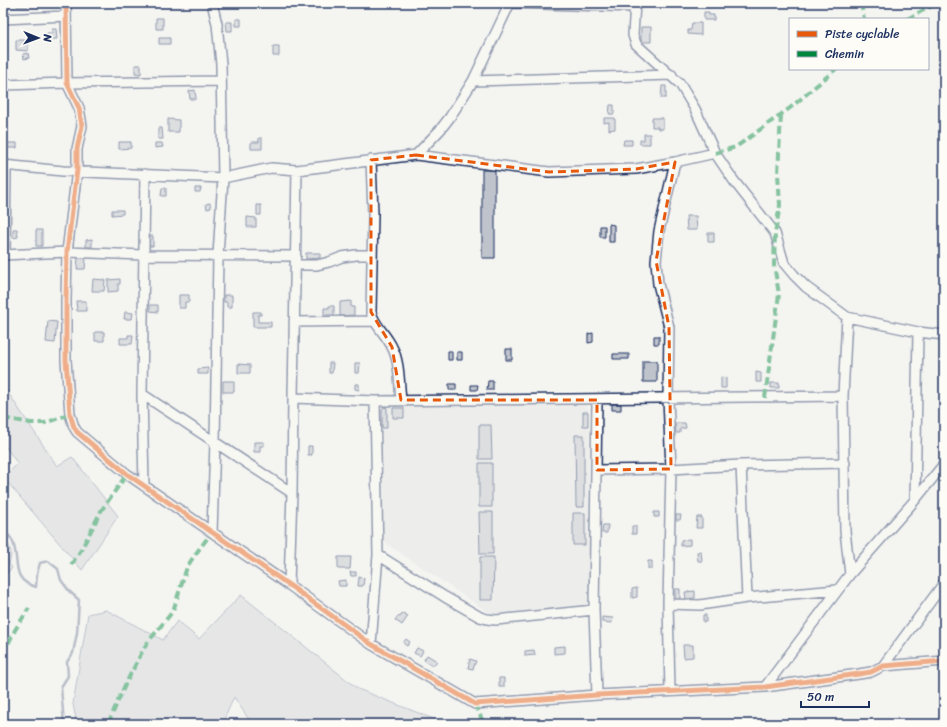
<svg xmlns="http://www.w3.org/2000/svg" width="947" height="727" font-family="Sriracha,sans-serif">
  <rect width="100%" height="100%" fill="#f4f4f1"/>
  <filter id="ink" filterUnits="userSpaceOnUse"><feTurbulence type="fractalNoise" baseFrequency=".025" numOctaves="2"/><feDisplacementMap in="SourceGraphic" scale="8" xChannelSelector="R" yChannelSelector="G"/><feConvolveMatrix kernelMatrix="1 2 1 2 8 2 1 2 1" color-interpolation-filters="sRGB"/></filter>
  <g filter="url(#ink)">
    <!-- built -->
    <path fill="#e4e5e6" d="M585 403 589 409V603L587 606 491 614 387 544 383 538 382 409 387 405Z"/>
    <!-- green -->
    <path fill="#d4d6db" stroke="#78829c" d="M3 385 57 466 72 457 118 516 82 570 3 477 18 464 3 443Z
      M3 538C11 547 13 552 9 564L12 568 8 572 4 574 3 569Z
      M241 595 358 689 446 724H252L234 697 222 724H77L73 704 88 614 106 610 163 640 177 621 199 639Z"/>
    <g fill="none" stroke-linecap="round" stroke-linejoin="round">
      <!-- stream -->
      <path stroke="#717c98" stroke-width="2.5" d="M3 530C6 533 10 536 12 540 21 559 9 580 36 587L37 574 40 563 48 561 58 569 61 580 69 591 79 600 77 633 73 653 67 662 68 676 61 687 64 724"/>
    </g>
    <!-- building -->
    <path fill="#bfc3cc" stroke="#1b2f5e" d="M3 3H9V7H3Z
      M17 3H28V6H17Z
      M704 12H709V15H714V20H704Z
      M156 18H163V29H156Z
      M236 19H241V26H236Z
      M226 22H232V31H227Z
      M692 23H701V35L688 34V30H691Z
      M641 27H651V42H641Z
      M52 29H56L57 39H47V33H52Z
      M159 38H170V44H159Z
      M3 40H6V46H3Z
      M16 40H28V51L16 50Z
      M273 46H279V56H273Z
      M28 53 29 58 24 59 23 54Z
      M135 65H141V74L135 73Z
      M662 86H666V98H661Z
      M195 90 196 99H190L189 91Z
      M610 105H614V114H609Z
      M604 118H615V129L609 130V122L604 123Z
      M652 118H663V129H658V127H652Z
      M168 119 179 120V132H168Z
      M158 128H162L163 139H158Z
      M644 134H650V144H640V140H644Z
      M259 138H262V149H251V142H259Z
      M624 140H632V145H623Z
      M119 142H131V148L119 149Z
      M5 143H17V148H6Z
      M155 143H162L163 147 155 148Z
      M482 170H495V258H482Z
      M162 188H166V196H161Z
      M195 188H201L200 192H195Z
      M210 203 211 208 207 209 206 204Z
      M257 205H261V215H257Z
      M112 210H123V214L112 215Z
      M686 216H696L697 230H687Z
      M247 217 256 218V227H247Z
      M609 224 614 225V242H609Z
      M600 226H605V237H600Z
      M13 229H17L18 237 13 238Z
      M36 230H42V246H36Z
      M708 233H714V242H708Z
      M147 236H153V246H147Z
      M92 239V247H86V240Z
      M306 253H320V258L306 259Z
      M78 257H86L85 269H77Z
      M93 279 105 280 104 291H92Z
      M120 279V284H118V291L108 292V280Z
      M179 295H189V302H185V308H179Z
      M224 295H232V307H227V302H224Z
      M76 301H86V311H77Z
      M351 301V307H354V315L340 316V302Z
      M150 305H158V312L150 311Z
      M329 306H334V315H324V308H329Z
      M125 312 133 313 132 319H124Z
      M253 312H261V315H258V322H271V327H253Z
      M48 321 57 322 55 343 46 342Z
      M95 332H104V341H95Z
      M593 333V342L588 343V334Z
      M128 335H133L132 344H120V338H128Z
      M654 336H659V344H654Z
      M506 349H512V360H506Z
      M448 351H452V360H448Z
      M457 352H462V360H457Z
      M613 354H629V359H613Z
      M643 361H657V382H643Z
      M329 363H333L332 373H329Z
      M355 363H360L359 373H355Z
      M238 364 250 365V373H238Z
      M208 368V374H198V369Z
      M756 372 761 373V382H756Z
      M721 377 726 378V388H721Z
      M223 381H234V392H223Z
      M488 381H493V390H487Z
      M771 383H779V388H771Z
      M355 384H359V390L355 389Z
      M449 384H456V390H449Z
      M471 385H478L477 390H471Z
      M612 404H621V410H612Z
      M384 407 387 408V428H382V409Z
      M393 408H404V418H393Z
      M583 412H588V426H583Z
      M675 423H685L686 428 680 429V433H676Z
      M479 425H491L492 459H479Z
      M575 435H584V507H576Z
      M254 442H264V446H260V452H254Z
      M308 446H312V455H308Z
      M479 463H492V507H479Z
      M479 512H493V554H480Z
      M654 512H659V517H654Z
      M573 513H585V545H573Z
      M676 515H681L680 520H676Z
      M697 517H702V528H696Z
      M603 525H608L607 533H602Z
      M632 526H636V534H632Z
      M690 539V545L681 546V540Z
      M701 551 702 561H698L697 552Z
      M338 557H351L350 569H338Z
      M480 557H494L493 600H480Z
      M648 561H652V569H648Z
      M350 572H356V576H351Z
      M359 577 364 578 363 586H358Z
      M346 580V586H339L338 581Z
      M637 588V597L632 598V589Z
      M675 589H680V601H675Z
      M695 591V598L686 599 685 592Z
      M403 613 408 616 402 625 395 620 398 616 400 617Z
      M703 615H706V622H703Z
      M602 617 613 618 612 623 602 622Z
      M406 639 410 642 407 646 403 643Z
      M683 645H693V657L684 658Z
      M565 646V653L554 654V647Z
      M417 648 423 651 420 656 414 653Z
      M534 650 535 655 525 656V651Z
      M427 655 437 661 433 666 424 660Z
      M470 659 476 661 473 669 468 668Z
      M499 678H504V687H499Z"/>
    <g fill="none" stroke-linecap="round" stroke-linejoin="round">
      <!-- minor casing -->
      <g stroke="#1b2f5e" stroke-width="12">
        <path id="minor" d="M66 3 67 83 79 108 82 126 77 149V170L67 252 66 300V360L70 414 74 427 77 432 127 474 289 585 371 644 475 704 597 695 765 687 859 674 871 672 883 666 944 661
          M212 3 217 24 221 64 223 178 218 255 215 442 212 532
          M510 3 634 7
          M635 3 633 35 636 44 680 84 695 109 715 153 734 181 775 233 784 263 794 275 806 287 847 317 918 332 944 335
          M3 19 66 16
          M473 81 672 75
          M3 85 67 83 221 81
          M416 155 549 172 636 169 675 162 715 153
          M371 160 373 214 371 312C374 325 386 334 392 347 400 362 399 383 401 400
          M3 165 63 171 223 178 271 168 297 170 416 155 440 130 450 117 473 81 510 3
          M3 255 67 252 143 255 296 256
          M5 255 6 166
          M295 265H317L329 262 342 257 356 255H371
          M847 317 843 396 845 531 850 574
          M294 322 374 321
          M142 394 292 493
          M293 398 375 401 843 396
          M741 465 747 598
          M597 470 671 469 741 465 845 463
          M144 486 142 394 145 174
          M915 500 918 332
          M378 555 445 597 480 617 487 619 496 620 594 610
          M289 585 292 493 293 398 297 170
          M668 604 700 605 747 598 837 590
          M371 644 378 555 375 401
          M883 666 944 583
          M765 687 850 574 915 500 944 464
          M670 691 668 604 671 469 668 399 669 327 658 284 656 261 659 231 675 162
          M597 695 594 610 597 400"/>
      </g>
      <!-- minor -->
      <use href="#minor" stroke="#fdfcf7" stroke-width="9"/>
      <!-- quiet -->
      <path stroke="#00873e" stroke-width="4" stroke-dasharray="8 4" stroke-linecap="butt" d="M861 3 864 19
        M907 19 937 3
        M715 153 736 147 790 108 836 69
        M765 398 779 294 774 265 775 233 780 205 778 174 781 114
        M3 418 31 423H45L70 414
        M71 565 81 550 101 511 127 474
        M3 654 15 630 29 608
        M475 704 484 724
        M108 724 125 685 143 650 148 642 173 611 187 567 194 556 212 532"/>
      <!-- cycleway casing -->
      <g stroke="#fdfcf7" stroke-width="8">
        <path id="cycleway" d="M66 3 67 83 79 108 82 126 77 149V170L67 252 66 300V360L70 414 74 427 77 432 127 474 289 585 371 644 475 704 597 695 765 687 859 674 871 672 883 666 944 661"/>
      </g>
      <!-- cycleway -->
      <use href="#cycleway" stroke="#e8590c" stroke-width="5"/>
    </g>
  </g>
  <!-- marked area -->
  <path d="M0 0H947V727H0ZM416 155 549 172 636 169 675 162 656 261 669 327 671 469 597 470V400H401L392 347 371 312V160Z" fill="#f4f4f1" fill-opacity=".55" fill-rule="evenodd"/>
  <path fill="none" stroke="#e8590c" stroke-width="3" stroke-dasharray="8 5" stroke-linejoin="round" d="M416 155 549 172 636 169 675 162 656 261 669 327 671 469 597 470V400H401L392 347 371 312V160Z"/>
  <!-- margin -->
  <rect width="947" height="727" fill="none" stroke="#fdfcf7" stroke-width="16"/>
  <rect x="8" y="8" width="931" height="711" fill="none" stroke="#1b2f5e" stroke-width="1.5" filter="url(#ink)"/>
  <!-- legend -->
  <rect x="789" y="18" width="140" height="52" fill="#fdfcf7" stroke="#a3aaba"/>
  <rect x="797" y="31" width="20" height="6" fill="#e8590c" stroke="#a3aaba"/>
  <text x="825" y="38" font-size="12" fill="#1b2f5e">Piste cyclable</text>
  <rect x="797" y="51" width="20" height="6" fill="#00873e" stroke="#a3aaba"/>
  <text x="825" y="58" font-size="12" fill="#1b2f5e">Chemin</text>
  <!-- north arrow -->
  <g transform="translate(38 38) rotate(91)" stroke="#fdfcf7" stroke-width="3" paint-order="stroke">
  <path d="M0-3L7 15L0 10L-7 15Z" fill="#1b2f5e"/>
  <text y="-6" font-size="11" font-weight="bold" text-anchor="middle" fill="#1b2f5e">N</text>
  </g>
  <!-- scale -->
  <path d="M801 701v6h68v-6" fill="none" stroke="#1b2f5e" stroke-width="2"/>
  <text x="807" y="701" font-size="12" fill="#1b2f5e" stroke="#fdfcf7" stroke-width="3" paint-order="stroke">50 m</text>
</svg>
